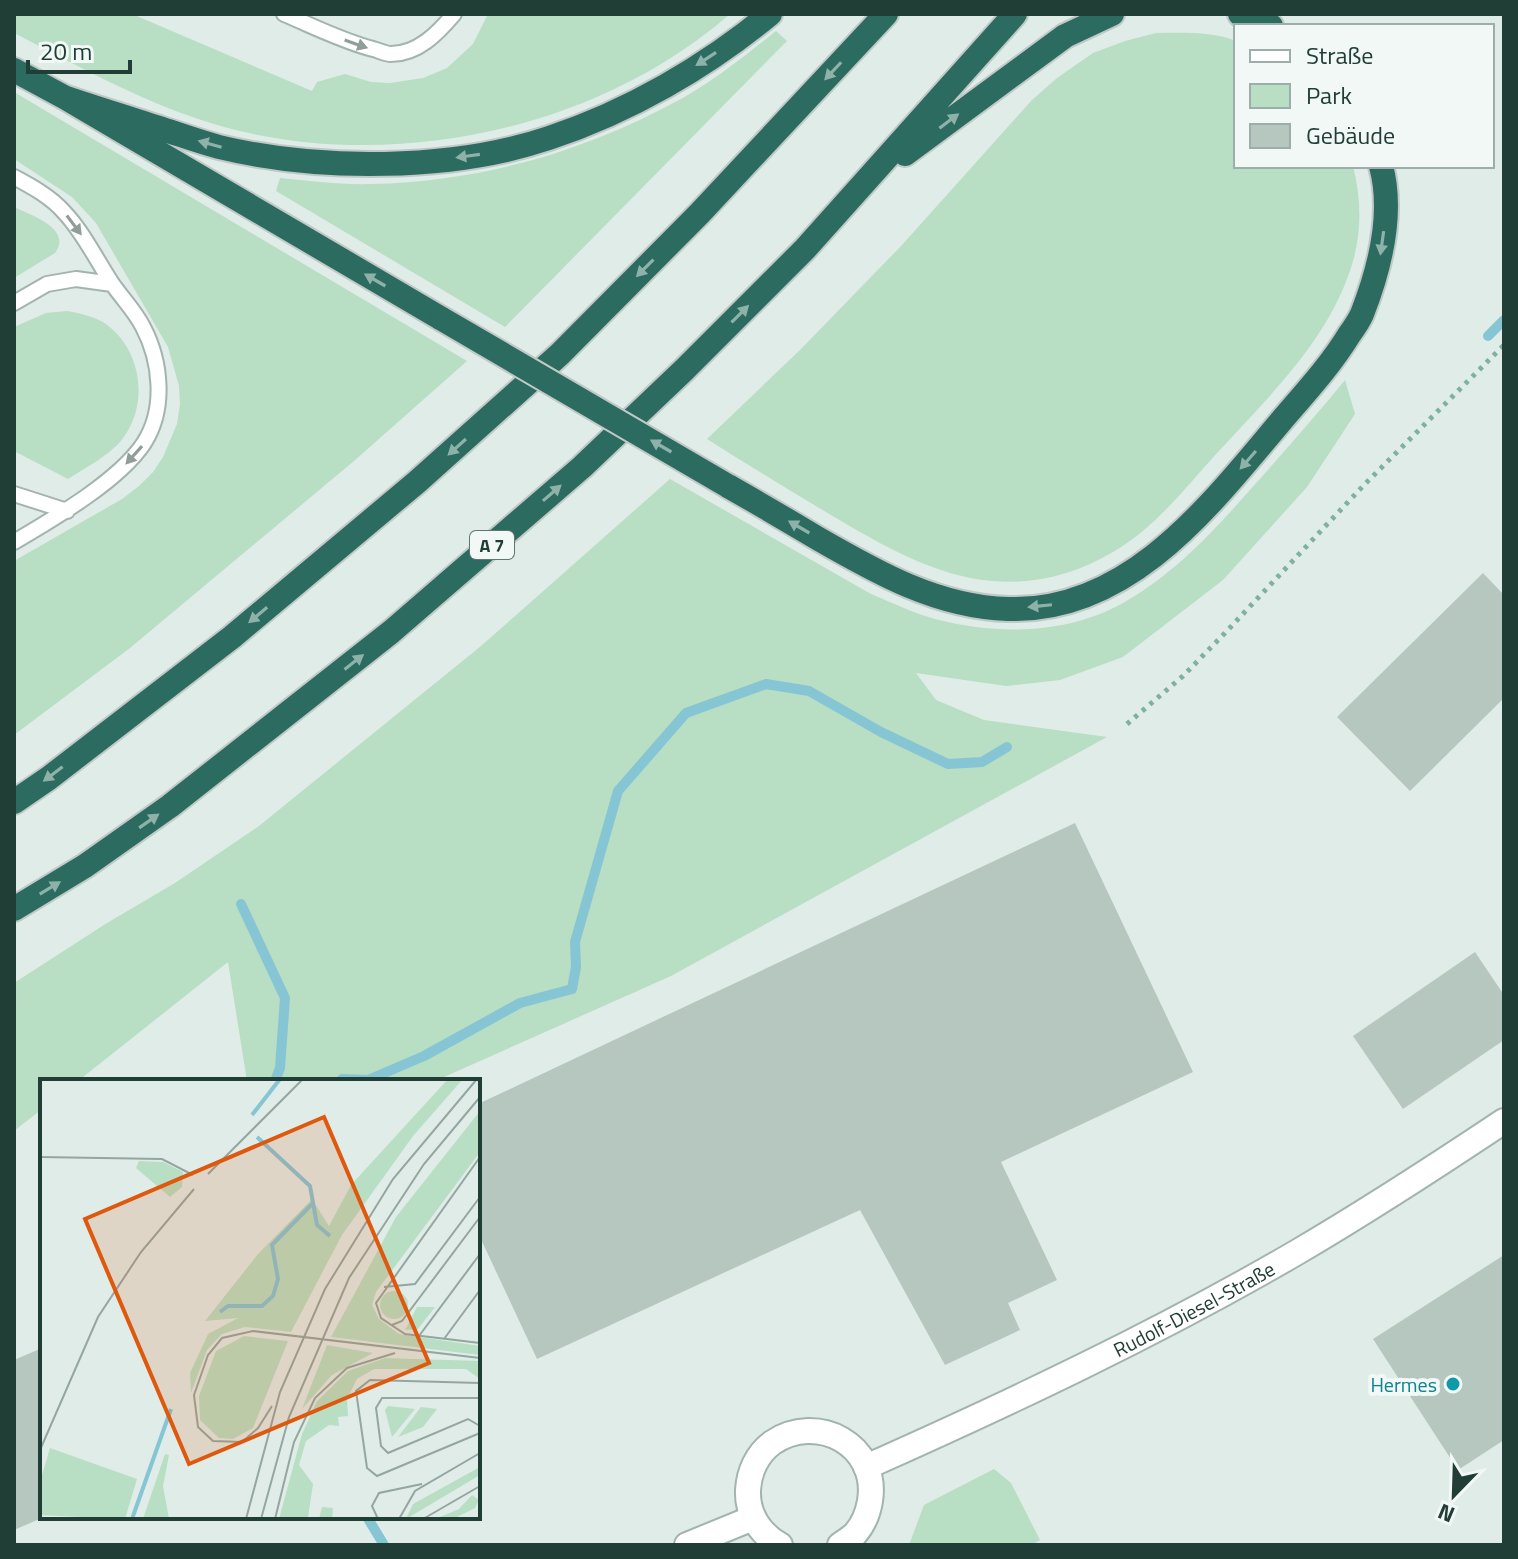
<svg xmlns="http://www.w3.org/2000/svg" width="1518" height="1559" font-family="'Titillium Web',sans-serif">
  <rect width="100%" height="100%" fill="#e0ece7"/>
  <!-- green -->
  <path fill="#b8dec4" d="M14 14H132L312 91 317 82 345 74 371 82 390 83 423 78 447 68 473 44 488 14H730C597 130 393 173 224 127 149 106 82 68 14 33Z
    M776 31 787 41 505 327 276 191 280 178C310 181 341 185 372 184 483 181 584 152 681 99 715 80 746 55 776 31Z
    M1156 33C1182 33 1211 31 1236 41V166H1353C1361 198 1362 229 1353 261 1331 338 1270 395 1218 452 1186 487 1155 528 1113 552 1076 574 1035 585 992 581 934 576 880 544 831 515 789 490 748 465 707 439L801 349 902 245 1032 100 1057 78 1093 53 1125 41Z
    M14 92 467 361 354 461 130 648 14 735V561L122 499 139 486 153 472 163 457 177 424 180 404 179 386 168 347 96 223 72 197 14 159Z
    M14 207C31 215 73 229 55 253L14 278Z
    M67 311C79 313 92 316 103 322 141 347 150 402 123 438 112 454 85 468 68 479L14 451V327L46 313Z
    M1345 380 1355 414 1307 487 1223 580 1123 657 1060 680 1006 686 916 673 936 700 984 720 1107 737 671 976 435 1081H247L228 962 78 1081H42V1109L14 1131V983L107 923 175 883 259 826 481 646 670 479 871 594C893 603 915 614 939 620 998 635 1068 634 1123 603 1173 575 1212 533 1249 491 1282 454 1314 418 1345 380Z
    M994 1469 1011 1483 1040 1540 1031 1545H909L924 1505Z"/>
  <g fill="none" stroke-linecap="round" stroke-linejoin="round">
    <!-- stream -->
    <path stroke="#86c5d4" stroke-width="10" d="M1488 336 1504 320
      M241 904 285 998 280 1068 275 1081
      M342 1081V1079L368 1080 424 1056 520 1003 572 989 576 967 575 942 618 791 686 713 766 684 809 691 881 732 948 764 982 762 1007 747
      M367 1517 384 1545"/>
  </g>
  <!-- building -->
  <path fill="#b6c7c0" d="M1483 573 1504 595V698L1410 791 1337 717Z
    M1075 823 1193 1072 1001 1162 1057 1280 1008 1303 1020 1330 945 1365 860 1210 537 1359 478 1233V1104Z
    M1475 952 1504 995V1040L1403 1109 1353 1036Z
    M1504 1255V1440L1458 1470 1373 1339Z
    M42 1348V1518L14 1530V1360Z"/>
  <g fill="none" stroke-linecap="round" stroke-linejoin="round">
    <!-- lane casing -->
    <g stroke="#a3b4ae" stroke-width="18">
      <path id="lane" d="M284 14C313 26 342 41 373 49 378 50 385 54 391 54 418 54 438 33 454 14
        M14 177C31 186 51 197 64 212 83 232 96 259 111 282 121 297 135 311 143 327 161 361 166 409 144 443 119 481 53 519 14 542
        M14 303 47 284 76 279 112 284
        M14 494 67 511"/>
    </g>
    <!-- street casing -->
    <g stroke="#a3b4ae" stroke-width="28">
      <g id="street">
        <path id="s1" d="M866 1467C1012 1402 1156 1334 1294 1254 1366 1212 1435 1167 1504 1121"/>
        <path d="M687 1545 753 1518"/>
        <path d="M780 1545C760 1534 747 1514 748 1490 749 1472 757 1454 772 1443 817 1412 879 1445 870 1501 868 1513 863 1525 855 1534 851 1538 844 1542 840 1545"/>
      </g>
    </g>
    <!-- highway casing -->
    <g stroke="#c1c9c7" stroke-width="28">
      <path id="highway" d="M1240 14 1271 26
        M14 70 64 97 442 319
        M64 97C96 108 129 118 162 129 181 135 200 142 219 147 319 171 451 171 549 138 628 112 706 67 770 14
        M905 154 1065 36 1112 14
        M728 486C758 503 787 520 817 538 876 572 937 607 1008 609 1130 613 1211 504 1282 420 1306 392 1330 366 1349 335 1354 328 1359 321 1362 314 1380 268 1394 214 1381 166
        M14 802 49 778 232 637 417 482 560 354 700 213 886 14
        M14 909 85 866 170 806 391 632 582 467 684 370 805 249 1015 14"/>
    </g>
    <!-- path -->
    <path stroke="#7fb1a3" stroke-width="5" stroke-dasharray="4 6" stroke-linecap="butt" d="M1127 724 1183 676 1225 633 1364 485 1504 345"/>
    <!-- lane -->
    <use href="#lane" stroke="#fff" stroke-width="14"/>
    <!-- street -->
    <use href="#street" stroke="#fff" stroke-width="24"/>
    <!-- highway -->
    <use href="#highway" stroke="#2b6b60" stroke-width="24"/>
    <!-- highway-bridge casing -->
    <g stroke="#c1c9c7" stroke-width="28" stroke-linecap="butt">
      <path id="highway-bridge" d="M442 319 728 486"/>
    </g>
    <!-- highway-bridge -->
    <use href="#highway-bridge" stroke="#2b6b60" stroke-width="24"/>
  </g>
  <!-- one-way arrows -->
  <defs><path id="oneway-solid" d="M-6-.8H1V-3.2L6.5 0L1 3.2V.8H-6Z" transform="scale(2)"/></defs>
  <g fill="#909e9a">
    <use href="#oneway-solid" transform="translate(356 44) rotate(19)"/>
    <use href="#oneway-solid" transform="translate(74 225) rotate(53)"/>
    <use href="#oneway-solid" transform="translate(134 455) rotate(132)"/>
  </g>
  <g fill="#8eb2aa">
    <use href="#oneway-solid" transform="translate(706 59) rotate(147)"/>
    <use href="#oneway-solid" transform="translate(833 71) rotate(133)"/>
    <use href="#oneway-solid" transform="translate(949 121) rotate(-37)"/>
    <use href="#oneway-solid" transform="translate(210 144) rotate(-164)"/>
    <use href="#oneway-solid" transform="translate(468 156) rotate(172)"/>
    <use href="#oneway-solid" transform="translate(1382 243) rotate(98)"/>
    <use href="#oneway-solid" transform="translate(645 268) rotate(135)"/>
    <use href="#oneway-solid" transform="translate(375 280) rotate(-150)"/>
    <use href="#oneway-solid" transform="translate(740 314) rotate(-45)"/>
    <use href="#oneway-solid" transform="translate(661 446) rotate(-150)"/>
    <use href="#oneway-solid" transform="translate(457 447) rotate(138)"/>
    <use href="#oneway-solid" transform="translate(1248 460) rotate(131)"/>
    <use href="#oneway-solid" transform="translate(552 493) rotate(-41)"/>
    <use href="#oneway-solid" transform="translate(799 527) rotate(-150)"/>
    <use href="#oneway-solid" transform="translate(1040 606) rotate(174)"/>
    <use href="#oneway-solid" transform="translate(258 615) rotate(140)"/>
    <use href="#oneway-solid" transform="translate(354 662) rotate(-38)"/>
    <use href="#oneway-solid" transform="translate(53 774) rotate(143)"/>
    <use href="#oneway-solid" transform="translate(149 821) rotate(-35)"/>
    <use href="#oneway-solid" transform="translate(50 888) rotate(-31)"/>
  </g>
  <!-- markers -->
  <circle fill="#0f9aa8" stroke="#f1f8f5" stroke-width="3" cx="1453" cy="1384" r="8"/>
  <g text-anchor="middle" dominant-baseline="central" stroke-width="8" stroke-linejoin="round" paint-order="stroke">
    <!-- shield labels -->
    <rect fill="#f1f8f5" stroke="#5f756f" stroke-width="2" x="470" y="531" width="44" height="28" rx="6"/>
    <g font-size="18" font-weight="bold" fill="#203d36">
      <text x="492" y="545">A 7</text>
    </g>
    <!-- street labels -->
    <g font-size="20" fill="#203d36" stroke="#f1f8f5">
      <text stroke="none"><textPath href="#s1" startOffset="364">Rudolf-Diesel-Straße</textPath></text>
    </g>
    <!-- culture labels -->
    <g font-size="20" fill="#0d838f" stroke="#f1f8f5" text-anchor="end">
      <text x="1437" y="1384">Hermes</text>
    </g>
  </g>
  <!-- overview -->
  <g transform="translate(40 1079)">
    <rect width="440" height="440" fill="#e0ece7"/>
    <path d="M408 0H423L373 57 302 156 251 253 205 248 182 255 167 271 151 314 150 294 168 255 198 239 165 242 218 175 272 120 289 147 311 106ZM440 32V73L336 213 332 226 339 240 359 255 440 267V276L291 258 356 138ZM99 82 123 83 143 93 142 108 130 118 96 89ZM340 226a14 14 0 1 1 28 0a14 14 0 1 1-28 0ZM377 228H395L378 250 365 251ZM204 257 248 262 213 349 193 360 179 359 160 341 159 317 176 272ZM287 266 333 274 292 296 262 330ZM345 279 440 282V300L426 290H334L317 300 307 320 308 337 298 338 299 347 289 346 266 362 259 386 273 405 268 438 279 440 282 428 293 429 292 440H239L262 355 277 322 308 292ZM348 327 375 330 352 358 345 331ZM381 328 397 330 383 348 358 358ZM10 369 97 400 85 440 0 436V403ZM125 375 129 376 123 407 129 440H103ZM440 388V396L366 440 373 425ZM432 416 439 421 435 429 413 440H395L419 430Z" fill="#b8dec4"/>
    <path fill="none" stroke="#86c5d4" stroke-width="4" d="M212 36 240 0M217 58 270 107 277 146 290 157M180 233 188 227H222L233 217 238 200 232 166 273 124M92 440 131 330"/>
    <path fill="none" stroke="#93a6a0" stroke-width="2" d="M0 78 122 80 153 96M440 78 336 224 341 239 365 255 440 264M168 95 263 0M344 208 375 205 440 118M352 246 362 242 440 138M379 257 440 175M404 260 440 211M440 304 330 301 316 312 327 389 337 397 440 354M440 319H342L336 329 341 367 348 374 428 340 440 347M232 327 218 349 202 363 173 362 158 348 154 316 168 276 182 259 213 252 440 279M0 371 58 238 101 173 154 110M206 440 240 313 285 210 353 100 437 0M221 440 249 338 309 199 384 85 440 18M235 440 254 363 275 319 307 289 355 274M338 440 332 427 339 414 382 405M359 440 375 412 440 374M383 440 440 407"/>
    <path fill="#de580e" fill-opacity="0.15" stroke="#de580e" stroke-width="4" d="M284 38 389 284 149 385 45 140Z"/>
    <rect width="440" height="440" fill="none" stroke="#203d36" stroke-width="4"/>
  </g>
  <!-- border -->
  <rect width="1518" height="1559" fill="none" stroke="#203d36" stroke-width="32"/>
  <!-- legend -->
  <rect x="1234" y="24" width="260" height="144" fill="#f1f8f5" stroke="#9dada9" stroke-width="2"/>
  <rect x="1250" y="50" width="40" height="12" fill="#ffffff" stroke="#9dada9" stroke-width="2"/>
  <text x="1306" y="64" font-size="24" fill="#203d36">Straße</text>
  <rect x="1250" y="84" width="40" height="24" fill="#b8dec4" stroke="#9dada9" stroke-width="2"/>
  <text x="1306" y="104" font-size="24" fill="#203d36">Park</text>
  <rect x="1250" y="124" width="40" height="24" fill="#b6c7c0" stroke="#9dada9" stroke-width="2"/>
  <text x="1306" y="144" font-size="24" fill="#203d36">Gebäude</text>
  <!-- north arrow -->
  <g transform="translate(1454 1495) rotate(203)" stroke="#f1f8f5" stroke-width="6" paint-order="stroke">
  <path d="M0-6L14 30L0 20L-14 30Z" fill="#203d36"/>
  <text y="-12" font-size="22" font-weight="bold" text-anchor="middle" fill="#203d36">N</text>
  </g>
  <!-- scale -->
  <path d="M28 60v12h102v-12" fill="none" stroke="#203d36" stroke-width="4"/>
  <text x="40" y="60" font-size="24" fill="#203d36" stroke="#f1f8f5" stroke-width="6" paint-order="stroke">20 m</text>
</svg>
